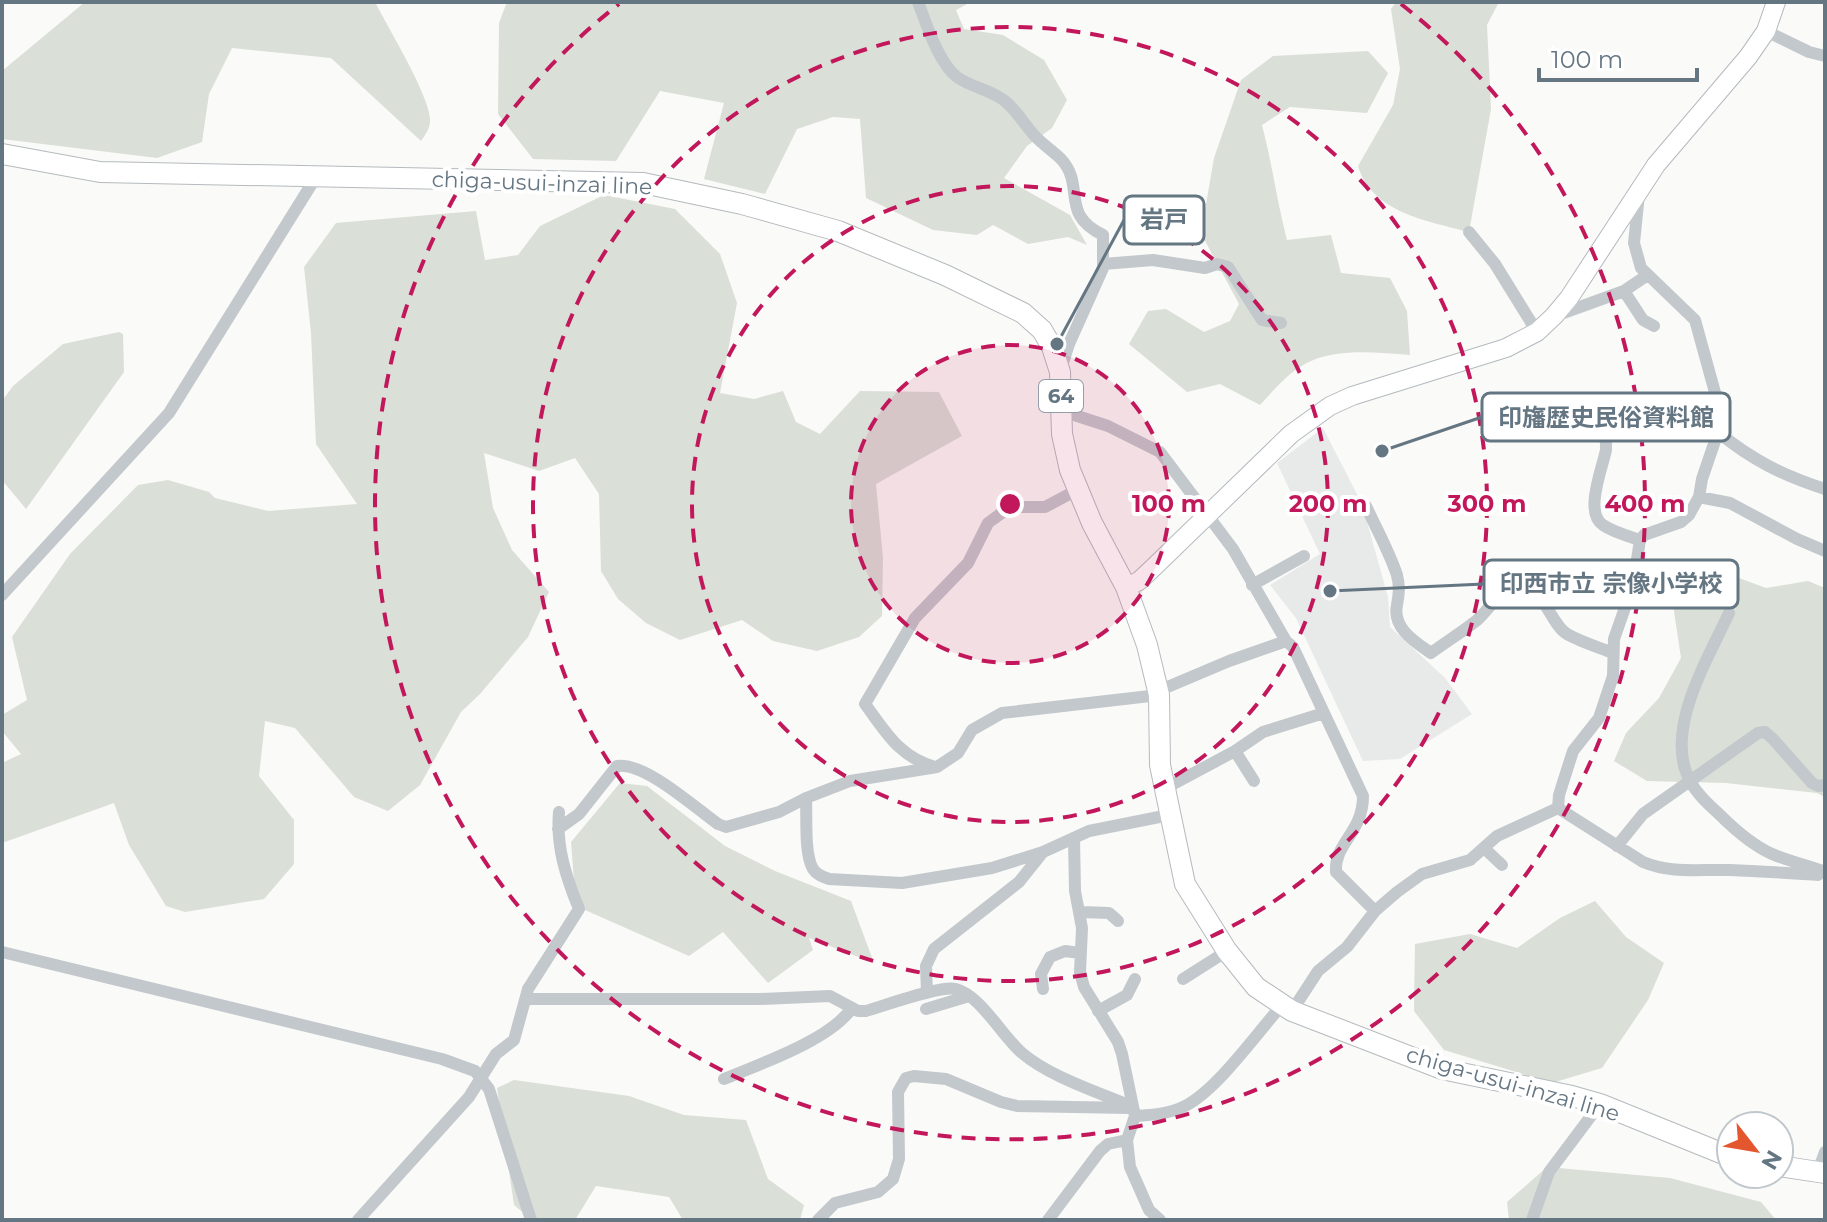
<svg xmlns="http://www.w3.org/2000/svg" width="1827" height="1222" font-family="Montserrat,'Noto Sans JP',sans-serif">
  <rect width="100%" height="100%" fill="#fafaf8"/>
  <!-- built -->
  <path fill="#e8e9e9" d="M1323 428 1362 504 1388 597 1390 627 1445 678 1472 714 1400 759 1363 761 1296 618 1270 585 1320 554 1277 463Z"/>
  <!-- green -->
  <path fill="#dadfd7" d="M85 2H375C388 28 427 91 430 118 431 127 426 134 421 141L331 58 232 48 209 94 202 142 157 158 2 139V71Z
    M507 2H971L956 10 964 29 1003 35 1044 60 1067 100 1052 128 1027 146 1004 178 1070 215 1087 245 1068 237 1028 244 993 225 977 235 933 230 866 198 860 119 833 117 797 129 765 194 704 179 724 103 660 91 616 161 533 159 498 114 499 23Z
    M1396 2H1499L1487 25 1491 109 1469 232C1428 221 1372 213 1358 166L1393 105 1400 69 1391 9Z
    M1368 51 1388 73 1367 113 1290 107 1262 125C1272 163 1277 202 1287 240L1331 235 1341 273 1390 278 1407 311 1410 355C1378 353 1342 348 1311 361 1291 369 1274 390 1260 405L1220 384 1187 392 1129 344 1148 311 1166 309 1204 332 1230 321 1239 304 1204 239 1205 210 1214 158 1241 80 1273 56Z
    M604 195 675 209 720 254 737 303 720 393 754 399 783 391 796 422 820 434 860 391 939 392 962 436 876 484 883 558 882 616 859 637 817 651 773 641 742 620 680 640 646 623 618 599 601 571 599 494 575 458 539 471 484 453 493 508 512 550 549 592 528 637 480 694 461 712 420 785 388 811 354 797 295 728 265 721 259 776 294 820V864L264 899 185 912 166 906 129 845 114 803 2 843V763L21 754 2 731V715L27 700 12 637 70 554 138 485 168 480 209 492 215 498 268 511 357 504 316 444 311 333 304 267 336 223 476 211 485 260 518 255 540 226Z
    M119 332 123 334 124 372 26 509 2 480V401L13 386 63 344Z
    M1696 562 1766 588 1808 581 1825 588V797L1817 793 1726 783 1647 781 1614 761 1626 733 1659 698 1681 658 1669 578Z
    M620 783 647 786 725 846 775 871 851 901 874 963 809 938 813 950 768 983 723 932 689 956 576 906 571 842Z
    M1595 901 1626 937 1664 963 1648 1000 1602 1068 1552 1083 1444 1050 1414 1011 1415 944 1470 934 1517 948 1560 918Z
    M514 1080 629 1096 684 1115 746 1120 768 1179 804 1205 800 1220H683L669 1197 596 1186 575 1220H532L514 1205 497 1088Z
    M1547 1167 1670 1178 1761 1202 1776 1220H1509L1507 1202Z"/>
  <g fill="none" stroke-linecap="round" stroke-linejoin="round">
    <!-- secondary casing -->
    <g stroke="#b3babf" stroke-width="20">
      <path id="secondary" d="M1126 587 1139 581 1155 566 1291 434 1330 406 1352 396 1506 348 1537 332 1554 316 1569 298 1656 165 1748 57 1766 31 1776 2"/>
    </g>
    <!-- primary casing -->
    <g stroke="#b5babe" stroke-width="22">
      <path id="primary" d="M2 154 100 172 643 183 742 204 838 231 945 275 1023 313 1042 330 1052 347 1060 372 1062 434 1070 470 1092 523 1126 587 1147 645 1159 695 1160 765 1185 884 1227 951 1256 987 1292 1011 1442 1069 1572 1096 1600 1104 1731 1157
        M1779 1166 1825 1173"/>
    </g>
    <!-- street -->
    <path stroke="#c3c8cc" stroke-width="12" d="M918 2C926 23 939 64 957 77 972 88 993 90 1006 102 1017 111 1024 124 1034 135 1042 144 1053 151 1061 159 1086 186 1059 214 1103 235V268L1069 344 1061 369
      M1766 31 1809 52 1825 56
      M1469 232 1495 264 1537 332
      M1103 264 1153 260 1205 268 1217 264 1228 267 1262 320 1281 323
      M1624 291 1643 320 1654 326
      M1555 316 1624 291 1646 276
      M1530 401H1544L1602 434 1606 442V450C1602 469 1584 513 1603 525 1613 532 1628 536 1640 540
      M1062 411 1108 426 1160 452 1233 549 1286 641 1293 647 1363 796C1363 833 1334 843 1336 872L1375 911
      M1718 432C1752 460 1784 476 1825 489
      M1699 497 1730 503 1797 539 1825 551
      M1366 506C1376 528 1389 551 1397 575 1400 587 1399 593 1397 605 1392 628 1415 642 1431 653 1446 642 1462 632 1476 621 1487 612 1495 596 1508 591 1544 577 1548 623 1567 634 1581 642 1598 647 1613 653
      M1252 585 1304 556
      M2 595 169 413 316 177
      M1729 613C1708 659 1663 731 1690 781 1697 794 1708 804 1719 814 1734 829 1752 845 1772 854 1790 862 1808 865 1825 872
      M1158 691 1229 661 1286 641
      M1235 751 1254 781
      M935 767C899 757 886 732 865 704L915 618 968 563 988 523 1010 507H1045L1077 490
      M1164 789 1235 751 1263 732 1324 713
      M806 798C807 815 804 855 813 869 817 875 823 877 829 879L902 883 992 868 1043 852 1089 831 1169 815
      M1558 808 1559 795 1573 751 1599 718 1613 676 1614 639 1633 585 1640 540 1644 535 1681 522 1689 515 1699 497 1702 479 1718 432 1719 407 1695 320 1641 268 1634 243 1639 194
      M1558 808 1643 862C1672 874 1699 869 1730 870 1759 871 1788 873 1818 875
      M558 829 579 814 617 766C645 762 694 807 718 824L726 827 779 812 806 798 850 781 937 767 958 753 972 730 1002 713 1159 695
      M1074 838 1075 891 1082 928 1080 972 1084 987 1118 1042 1122 1054 1135 1116 1127 1140 1130 1167 1149 1210 1160 1220
      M1617 846 1643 814 1758 733 1765 732 1773 739 1812 783 1818 786 1825 785
      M1484 848 1502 865
      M1080 912 1109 913 1118 921
      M2 952 442 1059 475 1071 489 1089 531 1220
      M1183 979 1227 951
      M1043 989 1041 974 1050 957 1065 951 1080 953
      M927 993 926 966 934 949 1019 882 1043 852
      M526 999H760L830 996 858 1011H866C884 1006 940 985 956 989 980 995 1003 1037 1022 1053 1050 1077 1098 1092 1133 1107
      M926 1009 969 996
      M1098 1011 1127 995 1135 979
      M1292 1011 1318 971 1347 947 1375 911 1397 892 1422 874 1470 860 1497 836 1558 808
      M724 1079C760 1064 830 1040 852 1008
      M1135 1116C1152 1115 1169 1114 1185 1106 1217 1090 1257 1033 1282 1005
      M1818 1171 1825 1152
      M358 1220 469 1097 496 1054 514 1040 528 989 579 909C566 877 556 847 559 812
      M818 1220 835 1203 878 1192 893 1179 899 1159 898 1092 906 1078 914 1076 946 1079 1001 1102 1017 1106 1130 1108
      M1048 1220 1100 1151 1108 1144 1127 1140
      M1532 1220 1549 1172 1600 1104"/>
    <!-- secondary -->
    <use href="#secondary" stroke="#fff" stroke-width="18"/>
    <!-- primary -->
    <use href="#primary" stroke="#fff" stroke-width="20"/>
  </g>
  <!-- distance rings -->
  <circle cx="1010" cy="504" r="159" fill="#c2185b" fill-opacity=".12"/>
  <g fill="none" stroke="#c2185b" stroke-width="4" stroke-dasharray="14 10">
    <circle cx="1010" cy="504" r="159"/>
    <circle cx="1010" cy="504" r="318"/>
    <circle cx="1010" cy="504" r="477"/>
    <path d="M1401 4A635 635 0 1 1 619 4"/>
  </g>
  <g text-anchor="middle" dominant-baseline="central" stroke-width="8" stroke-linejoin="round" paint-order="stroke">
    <!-- shield labels -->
    <rect fill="#fff" stroke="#939fa8" stroke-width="2" x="1039" y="380" width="44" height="32" rx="6"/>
    <g font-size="20" font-weight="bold" fill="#657683">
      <text x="1061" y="396">64</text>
    </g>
    <!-- street labels -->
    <g font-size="22" fill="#657683" stroke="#fff">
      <text transform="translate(542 183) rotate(2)">chiga-usui-inzai line</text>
      <text transform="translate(1513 1084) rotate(16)">chiga-usui-inzai line</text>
    </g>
  </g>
  <circle cx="1010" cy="504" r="12" fill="#c2185b" stroke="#fff" stroke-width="4"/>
  <g font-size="24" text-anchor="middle" font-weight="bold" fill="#c2185b" stroke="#fff" stroke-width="8" stroke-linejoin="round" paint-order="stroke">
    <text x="1169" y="512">100 m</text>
    <text x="1328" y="512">200 m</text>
    <text x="1487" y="512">300 m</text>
    <text x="1645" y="512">400 m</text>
  </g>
  <!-- callouts -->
  <path fill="none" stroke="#657683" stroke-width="3" d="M1057 344L1124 220M1382 451L1482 417M1330 591L1484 584"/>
  <g fill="#657683" stroke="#fff" stroke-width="3">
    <circle cx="1057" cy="344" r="8"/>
    <circle cx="1382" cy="451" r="8"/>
    <circle cx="1330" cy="591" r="8"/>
  </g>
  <g fill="#fff" stroke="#657683" stroke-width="3">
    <rect x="1124" y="196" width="80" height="48" rx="8"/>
    <rect x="1482" y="393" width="248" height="48" rx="8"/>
    <rect x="1484" y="560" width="254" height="48" rx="8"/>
  </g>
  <g font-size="24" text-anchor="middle" font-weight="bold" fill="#657683">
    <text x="1164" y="228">岩戸</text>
    <text x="1606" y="426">印旛歴史民俗資料館</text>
    <text x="1611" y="592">印西市立 宗像小学校</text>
  </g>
  <!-- border -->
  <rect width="1827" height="1222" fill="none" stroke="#657683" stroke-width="8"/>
  <!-- north arrow -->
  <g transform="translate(1755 1150) rotate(121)"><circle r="38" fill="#ffffff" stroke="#c1c8cd" stroke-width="2"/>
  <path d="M0-6L14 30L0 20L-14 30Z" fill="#e4572e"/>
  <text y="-12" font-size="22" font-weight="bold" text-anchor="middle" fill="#657683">N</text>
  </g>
  <!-- scale -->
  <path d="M1539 68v12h158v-12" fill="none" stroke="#657683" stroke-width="4"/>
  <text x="1551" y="68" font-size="24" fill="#657683" stroke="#ffffff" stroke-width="6" paint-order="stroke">100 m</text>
</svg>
